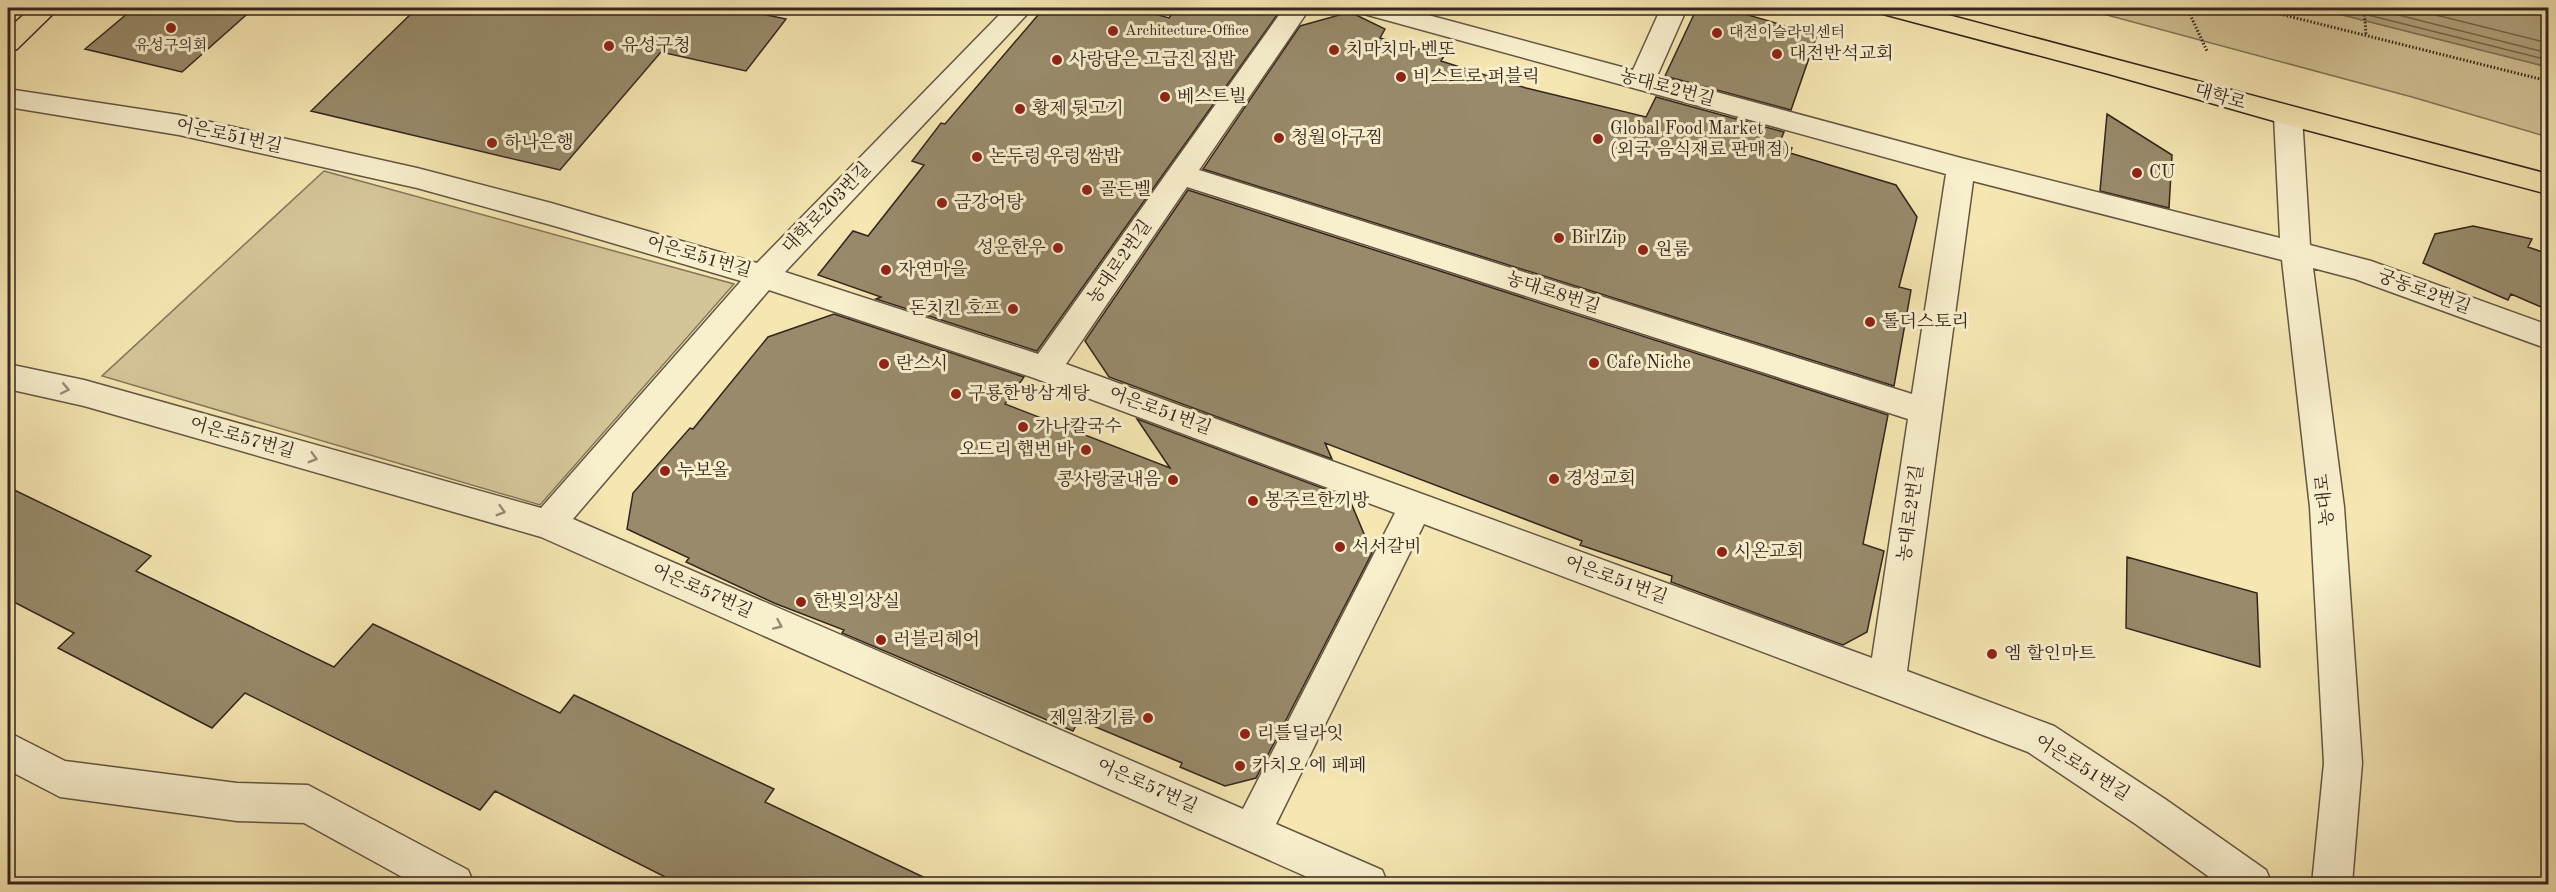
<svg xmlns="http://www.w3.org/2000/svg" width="2556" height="892" font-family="'Old Standard TT','Noto Serif KR',serif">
  <rect width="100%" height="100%" fill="#f5e6b2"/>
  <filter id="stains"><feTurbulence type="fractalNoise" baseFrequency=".00333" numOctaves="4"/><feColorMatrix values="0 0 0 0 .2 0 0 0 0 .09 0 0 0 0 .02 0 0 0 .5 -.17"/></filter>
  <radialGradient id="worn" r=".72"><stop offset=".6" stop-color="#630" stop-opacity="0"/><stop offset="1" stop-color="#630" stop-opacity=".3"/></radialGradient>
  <!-- green -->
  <path fill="#d4c599" stroke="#84765c" stroke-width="1.5" d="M2081 8H2315L2548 67V137L2412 97Z
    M324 171 734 284 540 505 102 376Z"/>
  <!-- water -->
  <path fill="#b3a580" stroke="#807259" stroke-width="1.5" d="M2315 8H2548V67Z"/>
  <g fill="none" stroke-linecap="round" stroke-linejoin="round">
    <!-- shore -->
    <path stroke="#74664f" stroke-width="1.5" d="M2340 8 2548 60
      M2371 8 2548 53
      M2408 8 2548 43"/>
  </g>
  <!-- building -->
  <path fill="#988a6b" stroke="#34261e" stroke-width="1.5" d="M134 8H254L182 72 85 49Z
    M417 8H666L697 14 702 8H733L786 19 746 71 661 52 560 170 311 111Z
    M1044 8H1132L1169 18 1176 8H1282L1037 351 876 299 881 297 818 275 853 231 868 236 924 165 912 161 941 123 945 124Z
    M1697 8H1724L1817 35 1791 110 1665 76Z
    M1350 12 1385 29 1380 38 1444 56 1441 61 1526 88 1646 117 1656 97 1784 132 1779 144 1792 148 1790 153 1896 185 1917 217 1899 287 1911 290 1894 386 1203 169 1300 26Z
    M2107 114 2172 155 2169 208 2100 191Z
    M1188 190 1888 415 1863 544 1884 551 1867 632 1843 645 1671 582 1672 576 1580 545 1582 541 1325 443 1332 459 1109 377 1085 341Z
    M2473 226 2532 239 2528 247 2548 254V310L2511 294 2508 300 2423 263 2435 234Z
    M834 314 1024 377 1005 404 1170 468 1137 419 1349 498 1372 553 1256 778 1225 786 1180 767 1182 763 1079 720 1073 731 842 633 844 630 774 603 686 562 689 558 627 529 633 493 690 428 693 429 768 337Z
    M8 487 151 556 136 571 334 667 373 624 560 713 574 695 774 789 765 802 940 885H681L495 791 480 810 245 693 212 728 58 648 74 633 8 599Z
    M2127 557 2257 593 2260 667 2126 628Z"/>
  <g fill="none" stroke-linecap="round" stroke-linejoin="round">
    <!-- minor casing -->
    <g stroke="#645643" stroke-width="3">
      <path id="minor" d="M1006 8H1033L785 272 1038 354 1284 8H1310L1199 170 1912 394 1946 174 1364 14 1360 8H1402L1633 70 1661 8H1687L1657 76 1961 158 2280 238 2274 116 2278 109 2288 107 2298 109 2302 116 2310 245 2371 261 2548 325V349L2355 279 2313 268 2344 507 2362 763 2352 884H2312L2324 763 2310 507 2282 260 1973 181 1907 671 2054 726 2165 799 2266 870 2272 884H2219L2137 825 2028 752 1424 524 1276 824 1382 870 1388 884H1323L541 537 84 406 8 389V364L84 380 541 508 741 281 551 225 417 188 179 135 8 107V89L179 115 417 168 551 203 757 263ZM1187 187 1908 419 1872 658 1066 364ZM769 290 1034 378 1395 513 1243 809 573 519Z
        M8 732 65 761 237 783 308 785 468 870 474 884H415L304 823 237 821 60 797 8 770Z"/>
    </g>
    <!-- major casing -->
    <g stroke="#34261e" stroke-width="3">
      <path id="major" d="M31 8H59L17 49 8 52V29Z
        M1879 8H1922L2548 174V194L2288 125 2109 74 1883 14Z"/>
    </g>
    <!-- path -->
    <path stroke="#34261e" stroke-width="3" stroke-dasharray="1.5 2" stroke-linecap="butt" d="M2187 8 2207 51
      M2256 8 2548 81
      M2357 8 2366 14
      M2364 8 2366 34"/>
    <!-- minor -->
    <use href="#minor" fill="#f8efcd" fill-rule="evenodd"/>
    <!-- major -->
    <use href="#major" fill="#f5e6b2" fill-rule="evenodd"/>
  </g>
  <!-- one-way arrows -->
  <defs><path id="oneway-chevron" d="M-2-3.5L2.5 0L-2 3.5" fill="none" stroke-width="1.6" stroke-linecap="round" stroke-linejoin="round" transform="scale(1.5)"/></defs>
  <g stroke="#968a76">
    <use href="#oneway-chevron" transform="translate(65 389) rotate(12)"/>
    <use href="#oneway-chevron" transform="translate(313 458) rotate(16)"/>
    <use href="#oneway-chevron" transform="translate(501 511) rotate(16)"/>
    <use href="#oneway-chevron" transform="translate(778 625) rotate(24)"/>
  </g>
  <!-- markers -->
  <g fill="#8f2418" stroke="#f8efcd" stroke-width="2">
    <circle cx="171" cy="28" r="6"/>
    <circle cx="1113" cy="31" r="6"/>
    <circle cx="1717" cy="33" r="6"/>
    <circle cx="609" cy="46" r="6"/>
    <circle cx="1334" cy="50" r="6"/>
    <circle cx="1777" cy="54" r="6"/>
    <circle cx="1057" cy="60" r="6"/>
    <circle cx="1401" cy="77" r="6"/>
    <circle cx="1165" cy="97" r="6"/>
    <circle cx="1020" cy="109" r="6"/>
    <circle cx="1279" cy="138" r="6"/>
    <circle cx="1598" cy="139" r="6"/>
    <circle cx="492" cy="143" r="6"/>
    <circle cx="977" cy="157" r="6"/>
    <circle cx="2137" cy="173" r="6"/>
    <circle cx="1087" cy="190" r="6"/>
    <circle cx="942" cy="203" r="6"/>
    <circle cx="1559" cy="238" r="6"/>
    <circle cx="1058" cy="248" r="6"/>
    <circle cx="1643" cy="250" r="6"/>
    <circle cx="886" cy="270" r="6"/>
    <circle cx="1013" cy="309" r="6"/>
    <circle cx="1870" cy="322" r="6"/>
    <circle cx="1594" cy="363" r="6"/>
    <circle cx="884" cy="364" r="6"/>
    <circle cx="956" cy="394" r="6"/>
    <circle cx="1023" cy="427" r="6"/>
    <circle cx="1086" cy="450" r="6"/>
    <circle cx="665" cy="471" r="6"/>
    <circle cx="1554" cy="479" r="6"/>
    <circle cx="1173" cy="480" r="6"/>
    <circle cx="1253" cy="501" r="6"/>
    <circle cx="1340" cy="547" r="6"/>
    <circle cx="1722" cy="552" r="6"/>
    <circle cx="801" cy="602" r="6"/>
    <circle cx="881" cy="640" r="6"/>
    <circle cx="1992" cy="654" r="6"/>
    <circle cx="1148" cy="718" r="6"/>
    <circle cx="1245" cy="734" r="6"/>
    <circle cx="1240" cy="766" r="6"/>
  </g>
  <g text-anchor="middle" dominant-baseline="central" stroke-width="6" stroke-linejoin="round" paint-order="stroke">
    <!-- far-poi labels -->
    <g font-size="15" fill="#34261e" stroke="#f8efcd" text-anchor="start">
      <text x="1125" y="31">Architecture-Office</text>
      <text x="1729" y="33">대전이슬라믹센터</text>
      <text x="171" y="46" text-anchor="middle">유성구의회</text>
    </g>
    <!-- poi labels -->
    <g font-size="18" fill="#34261e" stroke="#f8efcd" text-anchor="start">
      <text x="621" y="46">유성구청</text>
      <text x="1346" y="50">치마치마 벤또</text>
      <text x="1789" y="54">대전반석교회</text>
      <text x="1069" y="60">사랑담은 고급진 집밥</text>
      <text x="1413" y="77">비스트로 퍼블릭</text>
      <text x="1177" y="97">베스트빌</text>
      <text x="1032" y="109">황제 뒷고기</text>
      <text x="1610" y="129">Global Food Market<tspan x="1610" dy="21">(외국 음식재료 판매점)</tspan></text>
      <text x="1291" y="138">청월 아구찜</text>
      <text x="504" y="143">하나은행</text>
      <text x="989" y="157">논두렁 우렁 쌈밥</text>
      <text x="2149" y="173">CU</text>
      <text x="1099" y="190">골든벨</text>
      <text x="954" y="203">금강어탕</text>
      <text x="1571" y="238">BirlZip</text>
      <text x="1046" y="248" text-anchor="end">성운한우</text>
      <text x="1655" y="250">원룸</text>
      <text x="898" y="270">자연마을</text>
      <text x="1001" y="309" text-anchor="end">돈치킨 호프</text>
      <text x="1882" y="322">톨더스토리</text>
      <text x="1606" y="363">Cafe Niche</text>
      <text x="896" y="364">란스시</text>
      <text x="968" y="394">구룡한방삼계탕</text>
      <text x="1035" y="427">가나칼국수</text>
      <text x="1074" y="450" text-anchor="end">오드리 햅번 바</text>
      <text x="677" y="471">누보올</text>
      <text x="1566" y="479">경성교회</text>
      <text x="1161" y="480" text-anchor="end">콩사랑굴내음</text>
      <text x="1265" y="501">봉주르한끼방</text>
      <text x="1352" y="547">서서갈비</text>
      <text x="1734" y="552">시온교회</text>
      <text x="813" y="602">한빛의상실</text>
      <text x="893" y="640">러블리헤어</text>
      <text x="2004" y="654">엠 할인마트</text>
      <text x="1136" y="718" text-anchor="end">제일참기름</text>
      <text x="1257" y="734">리틀딜라잇</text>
      <text x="1252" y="766">카치오 에 페페</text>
    </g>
    <!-- street labels -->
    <g font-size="18" fill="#34261e" stroke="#f8efcd">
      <text transform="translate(1667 88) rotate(15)">농대로2번길</text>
      <text transform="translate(2220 97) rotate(16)">대학로</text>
      <text transform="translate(229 136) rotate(12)">어은로51번길</text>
      <text transform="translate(827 208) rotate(-46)">대학로203번길</text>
      <text transform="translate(699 257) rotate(16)">어은로51번길</text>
      <text transform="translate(1120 262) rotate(-55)">농대로2번길</text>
      <text transform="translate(2424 292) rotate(20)">궁동로2번길</text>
      <text transform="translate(1553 293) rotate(18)">농대로8번길</text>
      <text transform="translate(1160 411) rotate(20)">어은로51번길</text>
      <text transform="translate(242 438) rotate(16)">어은로57번길</text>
      <text transform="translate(2325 500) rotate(-96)">농대로</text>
      <text transform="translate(1911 513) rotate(-82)">농대로2번길</text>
      <text transform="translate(1616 580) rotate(20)">어은로51번길</text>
      <text transform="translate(702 591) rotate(24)">어은로57번길</text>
      <text transform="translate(2082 768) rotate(32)">어은로51번길</text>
      <text transform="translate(1147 786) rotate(24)">어은로57번길</text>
    </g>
  </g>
  <!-- margin -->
  <rect width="2556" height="892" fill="none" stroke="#f5e6b2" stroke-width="30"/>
  <rect x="9" y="9" width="2538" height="874" fill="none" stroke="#34261e" stroke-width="3"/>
  <rect x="15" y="15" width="2526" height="862" fill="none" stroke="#34261e" stroke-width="1.5"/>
  <rect width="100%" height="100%" filter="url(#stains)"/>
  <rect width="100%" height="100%" fill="url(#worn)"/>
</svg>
